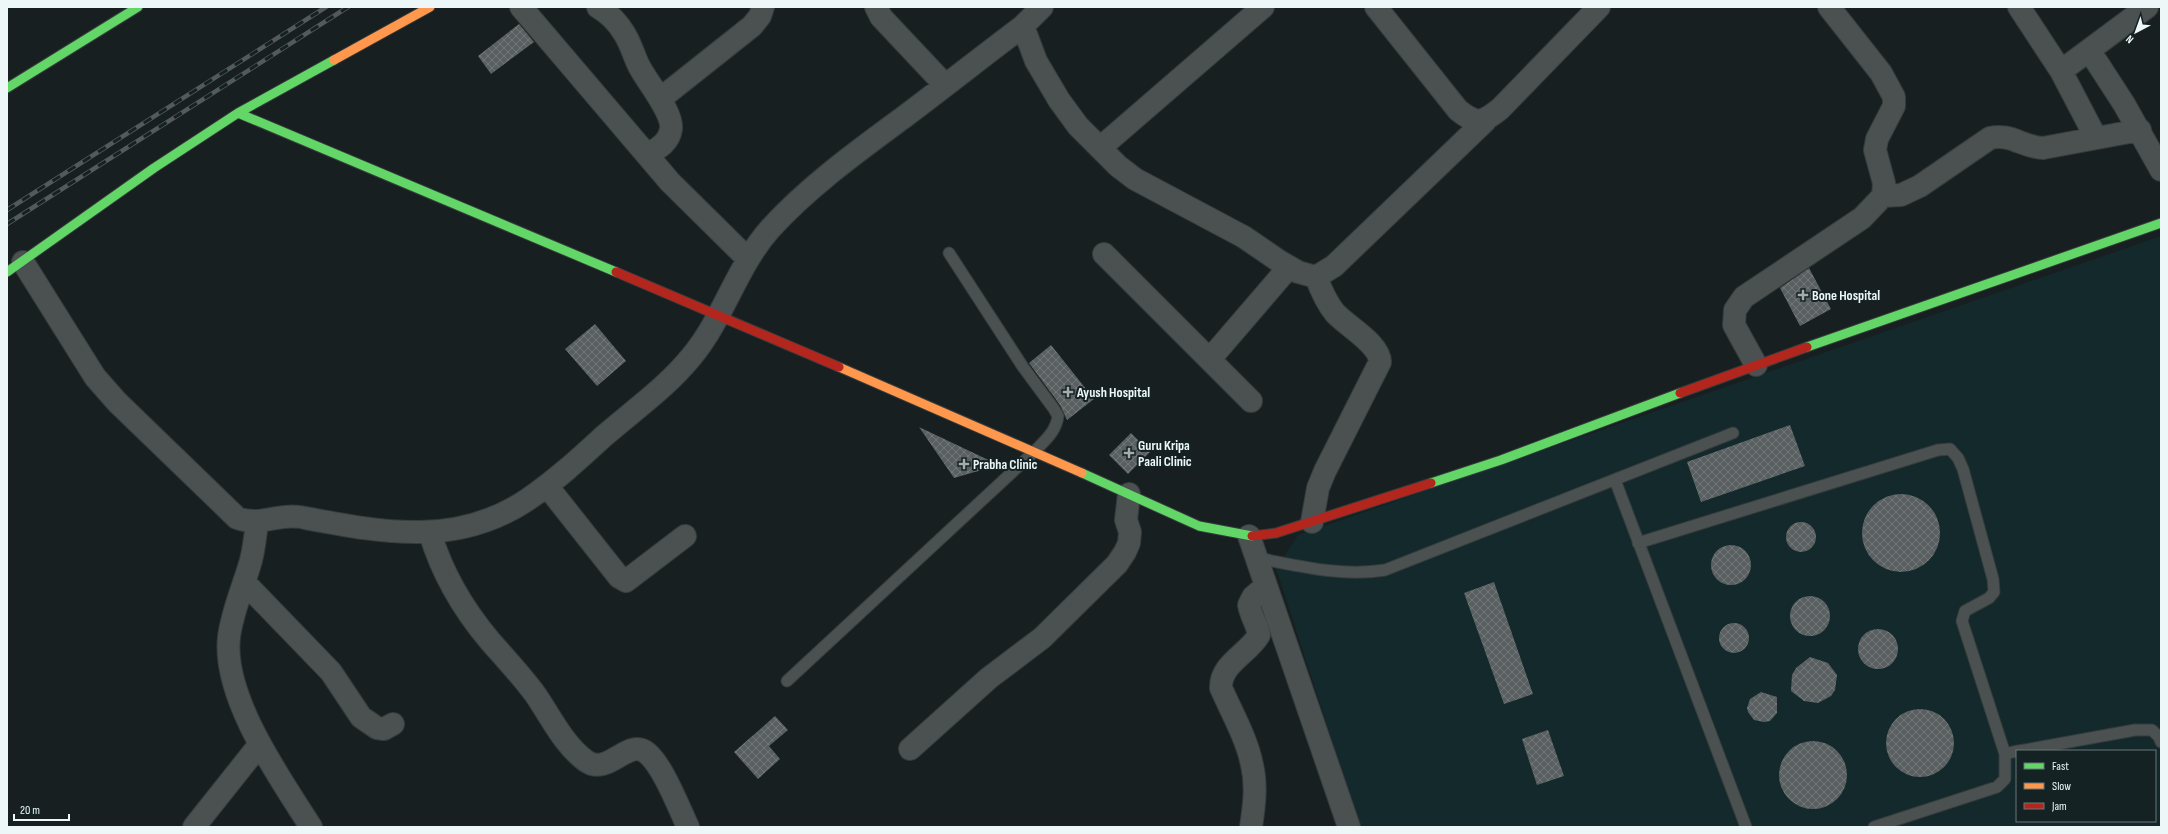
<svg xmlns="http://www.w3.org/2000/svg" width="2168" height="834" font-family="'Sofia Sans Condensed',sans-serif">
  <defs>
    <pattern id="building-cross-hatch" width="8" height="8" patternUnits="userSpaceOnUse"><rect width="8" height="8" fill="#5a6061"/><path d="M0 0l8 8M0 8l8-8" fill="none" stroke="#727878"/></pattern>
  </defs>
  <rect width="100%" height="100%" fill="#181f20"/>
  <!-- built -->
  <path fill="#14292b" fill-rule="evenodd" d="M2161 236V827H1360L1276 568 1298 535ZM2017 751H2155V821H2017Z"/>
  <!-- building -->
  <path fill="url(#building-cross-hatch)" d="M519 24 534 42 491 74 478 56Z
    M1809 268 1831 309 1800 326 1780 288Z
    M595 324 626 361 597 386 565 349Z
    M1051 345 1094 399 1067 420 1060 405 1029 363Z
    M1790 425 1805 466 1701 502 1687 462Z
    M919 427 999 465 954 478Z
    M1131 433 1150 452 1128 474 1109 455Z
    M1862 533a39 39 0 1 1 78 0a39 39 0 1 1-78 0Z
    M1786 537a15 15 0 1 1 30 0a15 15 0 1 1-30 0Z
    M1711 565a20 20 0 1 1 40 0a20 20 0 1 1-40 0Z
    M1494 582 1533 694 1504 704 1464 593Z
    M1790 616a20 20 0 1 1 40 0a20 20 0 1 1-40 0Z
    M1719 638a15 15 0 1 1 30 0a15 15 0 1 1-30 0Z
    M1858 649a20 20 0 1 1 40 0a20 20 0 1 1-40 0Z
    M1810 657 1828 663 1837 675 1835 690 1831 696 1818 703 1804 701 1791 691 1792 675 1796 668Z
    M1761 692 1777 697V713L1770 721 1764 722 1754 720 1748 712 1747 708 1750 699Z
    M1886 743a34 34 0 1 1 68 0a34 34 0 1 1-68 0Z
    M775 716 788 730 769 746 780 759 758 779 734 752Z
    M1548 730 1564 776 1537 785 1522 739Z
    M1779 775a34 34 0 1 1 68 0a34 34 0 1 1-68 0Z"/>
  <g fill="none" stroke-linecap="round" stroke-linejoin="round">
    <!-- lane casing -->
    <g stroke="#363c3c" stroke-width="13">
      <path id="lane" d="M1615 480 1746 827
        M1638 543 1938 450 1950 449 1958 458 1963 469 1993 579 1994 592 1989 598 1965 611 1962 621 2005 754 2017 751
        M1257 558C1300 566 1341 577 1385 570L1733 433
        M787 681 1035 451C1045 440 1056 432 1058 416L1054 409 1023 367 949 253
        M2019 751 2135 730H2152L2159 737 2161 742
        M1874 827 1997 787 2005 779V754"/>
    </g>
    <!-- street casing -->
    <g stroke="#363c3c" stroke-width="24">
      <path id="street" d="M521 7 670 182 748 259
        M598 7C608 13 618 23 624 33 630 42 633 53 638 64 645 80 673 111 671 129 669 143 657 149 647 155
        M876 7 881 17 945 85
        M1376 7 1458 110C1477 125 1482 123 1500 109L1599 7
        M2019 7 2061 71 2096 138
        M1023 26 1042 7
        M2089 50 2124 104 2161 170
        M2061 71 2147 7
        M660 99 752 26 760 16 763 7
        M1100 148 1263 7
        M1883 196 1901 195 1920 186 1990 138C2011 133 2022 147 2043 148L2140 130
        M1104 254 1251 401
        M23 262 95 377 117 402 237 518C262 527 276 513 300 517 380 532 455 548 527 500 555 481 579 459 604 436 634 410 667 387 692 356 724 317 737 266 770 229 809 186 858 151 904 117 944 87 983 56 1023 26L1036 61 1059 100 1078 126 1118 166 1135 179 1244 237 1279 261 1298 272 1316 277 1334 266 1485 121
        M1210 359 1289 267
        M1756 365 1734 325 1735 310 1744 297 1862 218 1883 196 1884 183 1875 150 1877 139 1894 106V97L1881 73 1829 7
        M547 486 619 577 626 581 685 536
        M257 522C255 537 254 553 249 567 242 590 232 613 229 637 222 697 280 778 311 827
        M1312 522 1318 488 1325 471 1380 362C1380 344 1348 327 1335 313 1326 302 1321 290 1316 277
        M430 533C442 573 463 609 490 641 505 658 521 675 535 694 551 717 563 744 586 761 608 777 628 737 647 753 663 766 679 808 688 827
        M1249 536 1349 827
        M244 582 331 672 361 717 377 728 384 729 393 724
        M910 749 989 678 1042 638 1117 564 1125 552 1129 543 1130 532 1126 520 1129 494
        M194 827 260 744
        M1251 827C1254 807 1257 786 1252 765 1247 739 1232 713 1221 688 1220 664 1248 654 1259 635 1257 624 1251 616 1249 605L1253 597 1266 586"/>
    </g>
    <!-- fast casing -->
    <g stroke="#363c3c" stroke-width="11">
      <path id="fast" d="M7 88 138 7
        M238 113 616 272
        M7 272 154 168 238 113 334 60
        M1807 347 2161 223
        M1082 473 1199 526 1252 536
        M1431 483 1501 460 1680 393"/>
    </g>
    <!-- slow casing -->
    <g stroke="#363c3c" stroke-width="11">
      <path id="slow" d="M334 60 430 7
        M839 367 1082 473"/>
    </g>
    <!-- jam casing -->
    <g stroke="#363c3c" stroke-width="11">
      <path id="jam" d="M616 272 839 367
        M1680 393 1807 347
        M1252 536 1276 533 1431 483"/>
    </g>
    <!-- lane -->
    <use href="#lane" stroke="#4b5151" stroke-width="11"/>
    <!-- street -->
    <use href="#street" stroke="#4b5151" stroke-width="22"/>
    <!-- fast -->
    <use href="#fast" stroke="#63d668" stroke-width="9"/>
    <!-- slow -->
    <use href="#slow" stroke="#ff974d" stroke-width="9"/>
    <!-- jam -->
    <use href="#jam" stroke="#b3261e" stroke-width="9"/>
    <!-- rail casing -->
    <g stroke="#545a5b" stroke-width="4.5">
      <path id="rail" d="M7 210 326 7
        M7 224 348 7"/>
    </g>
    <!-- rail -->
    <use href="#rail" stroke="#142223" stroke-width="3" stroke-dasharray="9" stroke-linecap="butt"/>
  </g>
  <!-- markers -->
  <g fill="#a3abac" stroke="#142223" stroke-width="1.5">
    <path d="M1801 289h4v4h4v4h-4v4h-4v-4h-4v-4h4z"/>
    <path d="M1066 386h4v4h4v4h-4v4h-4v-4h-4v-4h4z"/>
    <path d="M1127 447h4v4h4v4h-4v4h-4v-4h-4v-4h4z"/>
    <path d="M962 458h4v4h4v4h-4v4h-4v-4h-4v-4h4z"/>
  </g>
  <g text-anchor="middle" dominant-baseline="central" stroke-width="4" stroke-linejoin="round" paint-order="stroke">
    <!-- poi labels -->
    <g font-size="14" font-weight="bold" fill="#eef7f8" stroke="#142223" text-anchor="start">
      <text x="1812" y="295">Bone Hospital</text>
      <text x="1077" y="392">Ayush Hospital</text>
      <text x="1138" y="445">Guru Kripa<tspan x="1138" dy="16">Paali Clinic</tspan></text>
      <text x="973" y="464">Prabha Clinic</text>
    </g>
  </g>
  <!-- border -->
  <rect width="2168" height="834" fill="none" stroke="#eef7f8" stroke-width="16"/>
  <!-- legend -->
  <rect x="2016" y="750" width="140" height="72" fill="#142223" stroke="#6b7778"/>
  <rect x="2024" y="763" width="20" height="6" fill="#63d668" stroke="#6b7778"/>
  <text x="2052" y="770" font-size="12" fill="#eef7f8">Fast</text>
  <rect x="2024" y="783" width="20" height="6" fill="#ff974d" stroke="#6b7778"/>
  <text x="2052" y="790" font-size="12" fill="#eef7f8">Slow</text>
  <rect x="2024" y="803" width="20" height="6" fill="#b3261e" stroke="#6b7778"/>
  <text x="2052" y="810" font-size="12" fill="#eef7f8">Jam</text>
  <!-- north arrow -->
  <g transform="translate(2136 32) rotate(221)" stroke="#142223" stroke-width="3" paint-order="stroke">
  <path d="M0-3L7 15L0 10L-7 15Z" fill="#eef7f8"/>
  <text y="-6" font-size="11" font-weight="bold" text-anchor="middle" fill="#eef7f8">N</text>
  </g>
  <!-- scale -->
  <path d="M14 814v6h55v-6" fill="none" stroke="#eef7f8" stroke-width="2"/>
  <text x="20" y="814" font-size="12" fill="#eef7f8" stroke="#142223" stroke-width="3" paint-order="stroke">20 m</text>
</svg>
